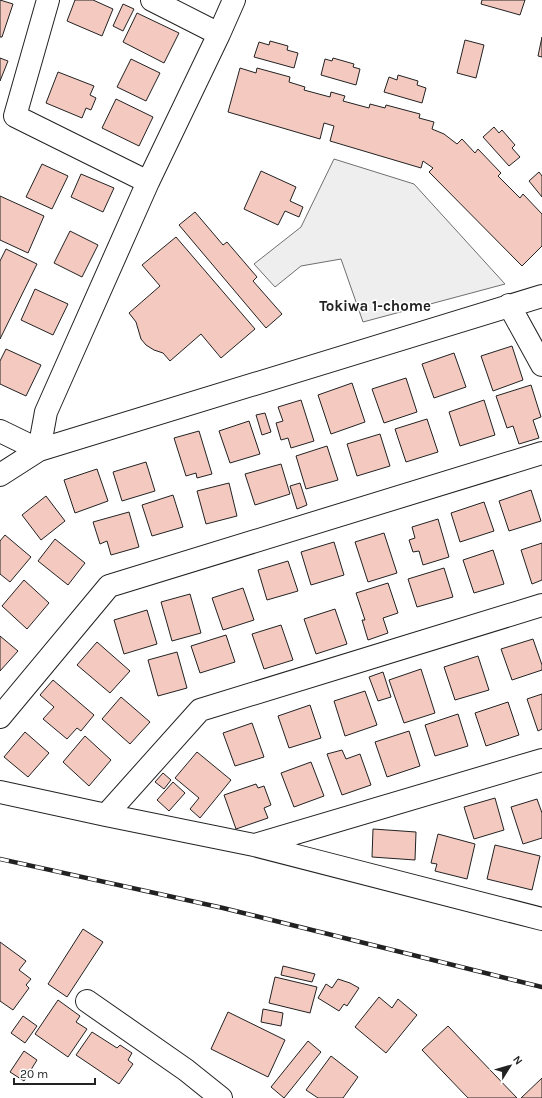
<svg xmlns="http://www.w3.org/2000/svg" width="542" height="1098" font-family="Karla,sans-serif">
  <rect width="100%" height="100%" fill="#fff"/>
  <!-- green -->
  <path fill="#eee" stroke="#6f6f6f" d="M334 159 414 184 505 284 363 322 341 259 301 266 275 287 254 264 301 227Z"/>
  <!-- building -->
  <path fill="#f3c9c0" stroke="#222" d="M0 0 13 4 2 37H0Z
    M75 0H93L113 9 102 36 67 21Z
    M482 0H525L520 15 481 4Z
    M123 4 134 9 123 31 113 26Z
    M137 13 179 33 164 63 123 42Z
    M542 37V57L538 56Z
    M465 40 484 45 476 78 457 73Z
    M270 41 288 46 287 50 298 53 294 68 254 57 259 42 269 45Z
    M0 58 8 61 0 81Z
    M333 58 354 64 353 67 360 69 356 85 321 75 325 59 332 61Z
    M131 59 160 73 146 101 117 87Z
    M240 68 256 73 257 68 290 77 289 82 305 87 304 90 330 97 331 92 345 96 343 101 369 108 370 104 385 108 386 105 420 114 419 118 434 122 432 129 444 134 457 144 462 139 475 153 478 149 501 173 498 176 520 198 523 194 542 214V246L522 266 429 172 433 168 423 161 421 168 330 141 334 126 324 123 320 139 228 112Z
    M58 72 94 86 90 95 96 98 91 110 86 108 82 118 46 103Z
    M398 75 418 81 417 85 426 88 422 103 384 92 389 77 397 80Z
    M116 99 153 117 139 146 102 128Z
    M494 127 499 133 502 130 515 145 512 148 520 157 509 166 483 137Z
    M42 164 68 176 52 209 26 197Z
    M261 171 296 187 290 201 303 207 299 217 285 211 278 225 244 209Z
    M539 172 542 176V197L529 181Z
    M81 174 114 188 103 212 71 197Z
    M0 196 44 216 28 253 0 240Z
    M195 212 223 245 227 242 257 277 253 281 282 314 266 328 179 225Z
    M70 231 98 245 82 277 54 263Z
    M176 237 255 329 221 358 201 334 170 361 163 353 154 350 146 345 141 339 136 322 129 313 160 286 142 265Z
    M6 249 37 264 0 339V261Z
    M35 289 68 304 53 335 21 320Z
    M512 346 523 380 493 391 481 356Z
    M6 349 41 365 26 396 0 384V361Z
    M454 353 466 387 434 398 422 364Z
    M406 378 417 412 384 423 372 389Z
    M352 383 365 422 331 434 318 395Z
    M531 385 541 417 533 420 539 438 519 444 513 426 507 428 496 396Z
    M301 400 314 441 291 448 288 438 281 440 276 423 283 421 278 407Z
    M484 400 495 435 460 446 449 412Z
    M265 413 271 432 262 435 256 415Z
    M427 419 438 452 406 462 395 429Z
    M249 421 260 454 230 463 219 431Z
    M199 431 212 474 197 478 196 473 186 476 174 438Z
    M380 434 390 466 357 476 347 444Z
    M327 446 338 480 306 489 296 456Z
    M146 462 155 491 122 501 113 472Z
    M281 464 290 494 255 505 245 474Z
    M97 469 108 501 75 513 64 480Z
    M229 483 237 516 206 524 197 491Z
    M300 483 307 505 297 509 290 486Z
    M531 490 541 521 509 531 499 501Z
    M173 495 183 527 152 536 142 505Z
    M46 496 65 521 41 540 22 515Z
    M484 502 494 531 460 542 451 513Z
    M129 512 139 547 111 555 107 541 100 544 93 522Z
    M438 519 449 557 423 565 419 551 413 552 409 540 415 538 412 527Z
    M384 533 397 573 368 582 355 542Z
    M5 535 31 557 10 582 0 574V541Z
    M55 539 85 563 68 585 38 561Z
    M334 542 344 575 311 585 301 552Z
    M542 543V580L532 584 521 550Z
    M493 550 504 584 474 593 463 560Z
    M288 561 298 591 267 600 258 570Z
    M444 568 453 597 417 607 408 579Z
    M24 580 49 603 27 629 2 606Z
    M388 583 398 613 383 618 388 633 368 640 362 620H365L356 593Z
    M243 588 254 620 223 630 212 598Z
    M190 594 201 633 172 641 161 602Z
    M335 609 347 644 316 654 304 619Z
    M147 610 157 644 124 654 114 620Z
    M281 625 293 660 264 669 252 634Z
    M226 635 235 662 200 673 191 646Z
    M0 636 18 651 0 671Z
    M533 639 542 665V670L512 680 501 649Z
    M97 642 130 671 110 693 77 665Z
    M177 652 187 688 158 696 148 660Z
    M478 656 489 690 455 700 444 667Z
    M421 669 435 713 404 723 389 680Z
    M383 672 391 697 378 701 369 677Z
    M53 680 94 715 81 731 77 728 67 739 43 719 54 707 40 695Z
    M365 691 377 725 345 736 334 701Z
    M542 694V729L538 731 527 699Z
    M121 697 150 722 130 744 102 719Z
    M508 702 519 735 486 746 475 713Z
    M310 705 321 738 289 748 278 716Z
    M458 714 468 746 435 756 425 725Z
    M252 723 264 757 235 766 223 733Z
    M409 731 420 766 387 777 375 742Z
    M25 732 49 753 28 777 4 757Z
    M85 736 111 760 89 786 63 762Z
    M342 750 346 759 360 754 371 785 342 795 327 754Z
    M197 752 231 780 200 818 190 809 199 798 175 778Z
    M311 762 324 796 294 807 281 773Z
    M163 773 171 780 164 789 155 782Z
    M173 782 185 793 169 811 157 800Z
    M256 784 258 788 264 786 271 805 264 808 268 818 236 829 224 795Z
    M495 798 504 830 474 839 464 807Z
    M537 799 542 813V838L523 844 511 807Z
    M373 829 416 832 415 860 372 857Z
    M438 834 475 844 467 879 435 871 437 864 431 863Z
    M495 845 540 856 532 890 487 879Z
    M83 929 103 942 67 997 48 984Z
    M0 942 26 961 19 970 31 979 26 985 29 988 13 1010 0 1001Z
    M283 966 315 974 312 982 281 975Z
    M275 977 317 987 310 1013 269 1003Z
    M338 979 350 983 359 988 347 1006 344 1004 339 1011 318 998 326 984 332 988Z
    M379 997 392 1008 398 999 417 1015 386 1053 355 1027Z
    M58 1000 80 1016 76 1022 87 1029 68 1057 35 1034Z
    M263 1009 283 1013 281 1026 261 1022Z
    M228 1012 285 1040 268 1077 211 1049Z
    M23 1016 37 1026 25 1043 11 1033Z
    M448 1026 517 1098H468L422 1050Z
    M92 1032 117 1048 120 1045 132 1053 128 1060 133 1064 119 1084 76 1055Z
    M308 1041 321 1052 284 1098 271 1087Z
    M24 1051 37 1060 24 1081 10 1072Z
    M331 1056 358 1077 343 1098H318L306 1090Z
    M542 1078V1098H521Z"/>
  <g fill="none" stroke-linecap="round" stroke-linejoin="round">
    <!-- minor casing -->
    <g stroke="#222" stroke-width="24">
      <path id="minor" d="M48 0 15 116 148 182
        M152 0 219 34
        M509 305 542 365
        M0 431 39 450 46 412 148 182 219 34 234 0
        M0 475 39 450 542 296
        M0 717 109 586 542 453
        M0 792 106 815 254 845 542 919
        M106 815 200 710 542 605
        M255 845 542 760
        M87 1001 186 1070 221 1098"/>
    </g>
    <!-- minor -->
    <use href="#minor" stroke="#fff" stroke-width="22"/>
    <!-- rail casing -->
    <g stroke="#222" stroke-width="4.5">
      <path id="rail" d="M0 859 223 908 542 987"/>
    </g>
    <!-- rail -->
    <use href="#rail" stroke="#fff" stroke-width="3" stroke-dasharray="9" stroke-linecap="butt"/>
  </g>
  <g text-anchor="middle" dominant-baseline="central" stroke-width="3" stroke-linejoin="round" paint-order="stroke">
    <!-- neighbourhood labels -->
    <g font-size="15" font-weight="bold" fill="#222" stroke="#fff">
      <text x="375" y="306">Tokiwa 1-chome</text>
    </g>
  </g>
  <!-- north arrow -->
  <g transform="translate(510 1066) rotate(53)" stroke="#ffffff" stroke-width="3" paint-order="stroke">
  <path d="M0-3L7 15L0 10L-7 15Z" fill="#222222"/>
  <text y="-6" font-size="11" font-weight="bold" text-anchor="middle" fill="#222222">N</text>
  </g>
  <!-- scale -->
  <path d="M14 1078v6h81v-6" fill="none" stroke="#222222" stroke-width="2"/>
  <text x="20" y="1078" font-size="12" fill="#222222" stroke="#ffffff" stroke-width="3" paint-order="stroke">20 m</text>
</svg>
